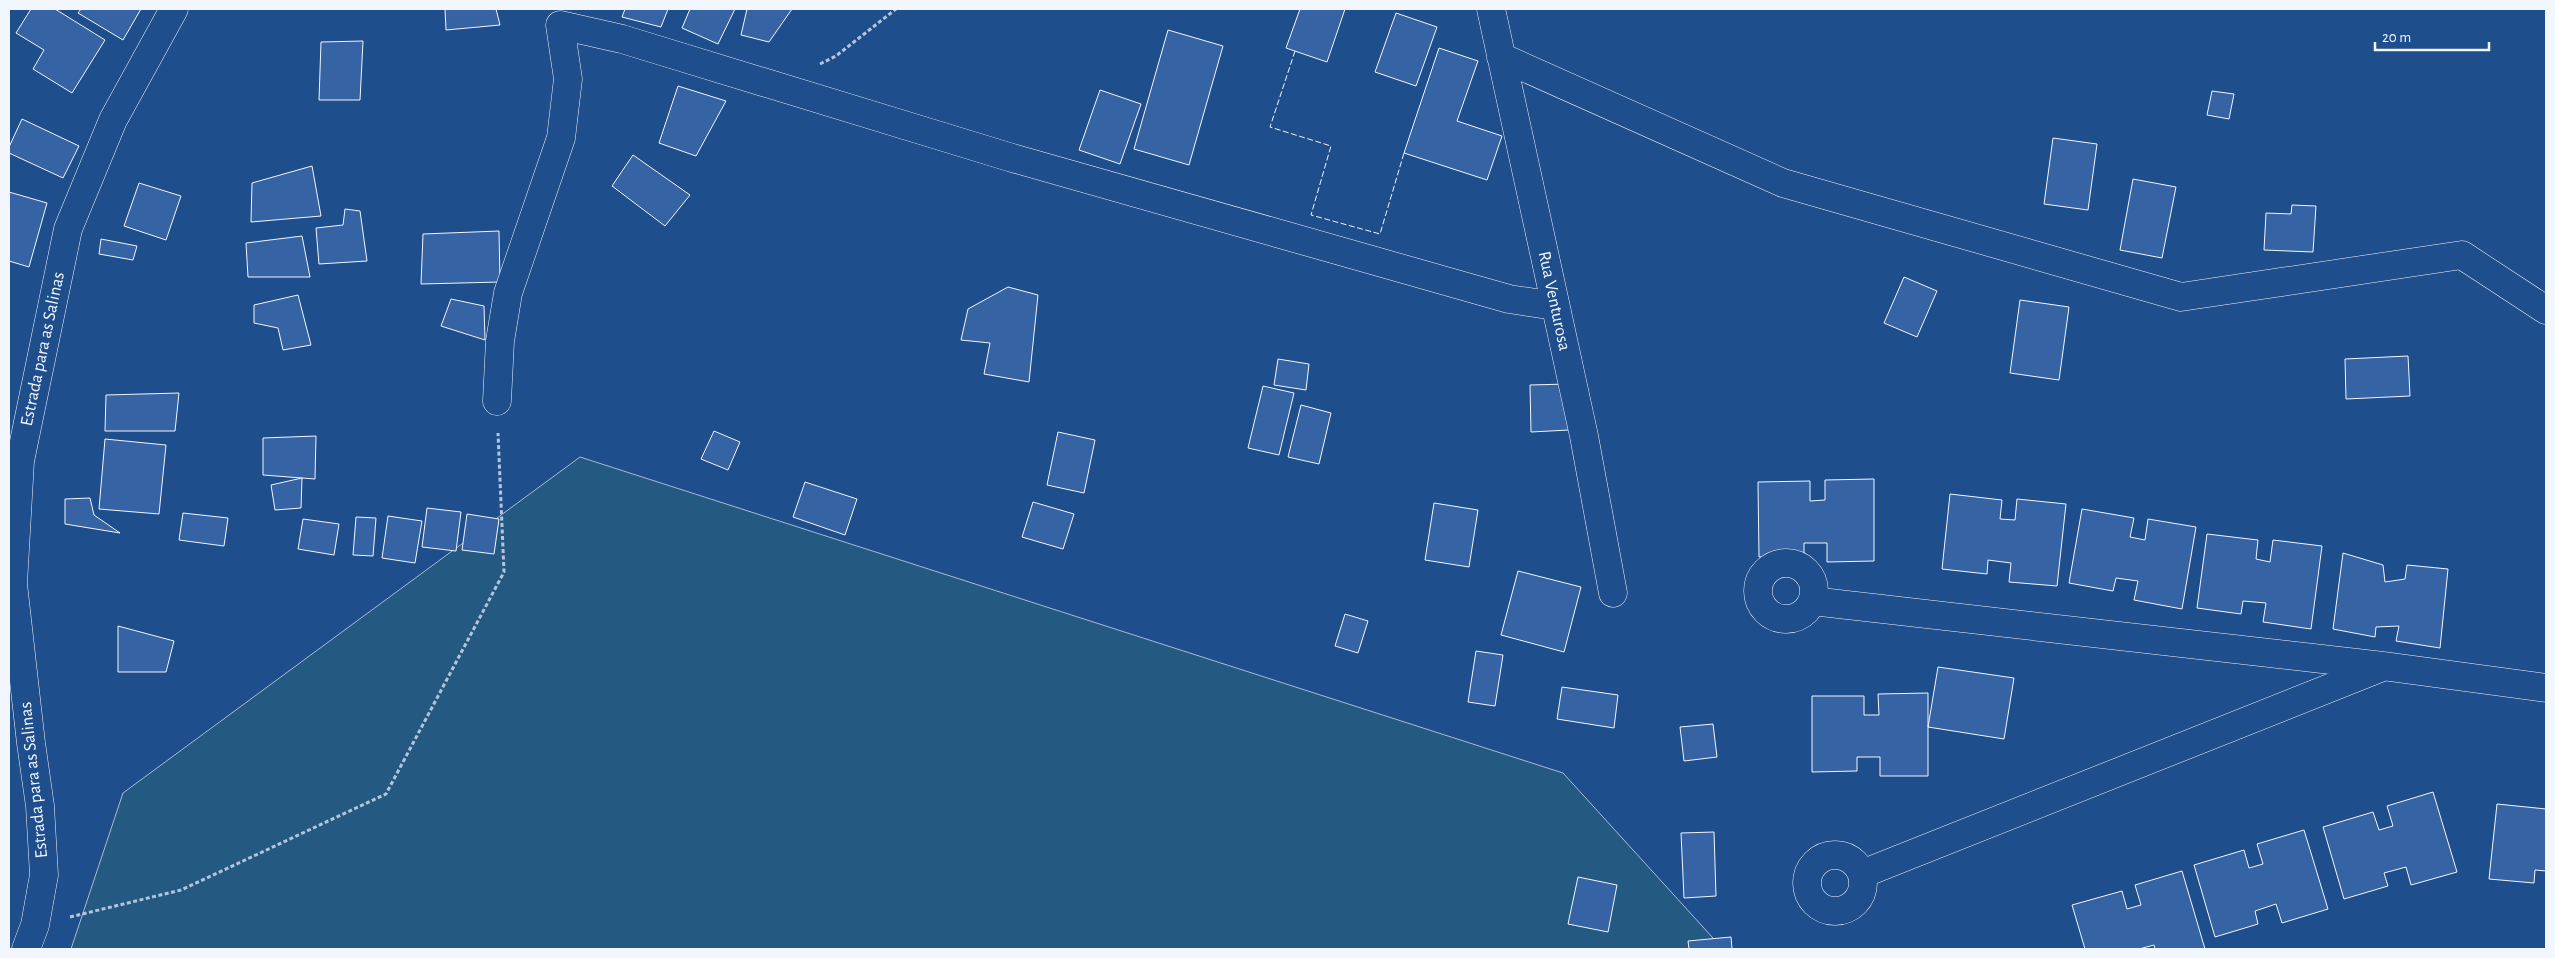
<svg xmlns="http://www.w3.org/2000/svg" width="2555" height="958" font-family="'Alegreya Sans',sans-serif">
  <rect width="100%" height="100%" fill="#1f4e8c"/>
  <!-- green -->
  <path fill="#245a82" stroke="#a8bbd7" d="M580 457 1563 773 1723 949H71L123 793Z"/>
  <!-- building -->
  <path fill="#3563a3" stroke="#f2f6ff" d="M31 9H55L105 40 72 93 33 69 44 50 16 33Z
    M81 9H141L123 40 78 13Z
    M445 9H496L500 25 446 30Z
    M625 9H668L661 27 622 17Z
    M690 9H735L718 44 682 28Z
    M747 9H792L769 42 741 35Z
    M1300 9H1345L1327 62 1286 48Z
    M1396 13 1437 27 1416 86 1375 72Z
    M1168 30 1223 46 1189 165 1134 149Z
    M363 41 360 100H319L321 42Z
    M1439 48 1478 61 1457 121 1502 136 1487 180 1404 153Z
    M678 86 726 101 696 156 659 143Z
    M1100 90 1141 104 1120 164 1079 150Z
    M2212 91 2234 94 2229 119 2207 115Z
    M22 119 79 146 63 178 9 153V147Z
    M2053 138 2097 144 2088 210 2044 204Z
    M633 155 690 195 665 226 612 186Z
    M312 166 321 216 251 222 252 183Z
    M2133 179 2176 187 2162 258 2120 250Z
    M139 183 181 196 166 240 124 226Z
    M9 192 47 203 29 267 9 261Z
    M2292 205 2316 206 2313 252 2264 250 2266 213 2291 214Z
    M345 209 360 211 367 261 319 264 316 228 343 225Z
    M499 231 500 282 421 284 423 234Z
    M302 236 310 277H248L246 243Z
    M101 239 137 246 133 260 99 254Z
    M1904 277 1937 291 1917 337 1884 323Z
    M1008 287 1038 295 1029 382 984 374 990 343 961 340 968 309Z
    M298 295 311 345 283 350 278 328 254 323V305Z
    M451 299 484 306 485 340 441 326Z
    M2020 300 2069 307 2059 380 2010 373Z
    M2408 356 2410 396 2346 399 2345 359Z
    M1278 359 1309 364 1306 390 1274 385Z
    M1567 384 1569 430 1531 432 1530 385Z
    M1263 386 1294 393 1279 455 1248 448Z
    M179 393 175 431H105L106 395Z
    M1301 405 1331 413 1319 464 1288 457Z
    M714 431 740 442 728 470 701 459Z
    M1058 432 1095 440 1084 493 1047 485Z
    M316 436 315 479 263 475V438Z
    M105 439 166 445 159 514 99 509Z
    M302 478 301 508 275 510 271 485Z
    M1874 479V561L1827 562V543H1804V556L1759 557 1758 482 1810 481V501L1825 500V480Z
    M805 482 857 499 845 535 793 517Z
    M1950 494 2002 500 2000 519 2015 520 2017 499 2066 504 2057 586 2009 582 2011 563 1988 560 1987 574 1942 569Z
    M90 498 94 515 120 533 65 524V499Z
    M1033 502 1074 514 1063 549 1022 537Z
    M1434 503 1478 510 1469 567 1425 560Z
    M427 508 461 512 456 551 422 547Z
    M2082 509 2134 518 2130 537 2145 540 2148 519 2196 527 2182 609 2134 600 2138 581 2116 578 2113 591 2069 583Z
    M183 513 228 518 224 546 179 540Z
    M467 514 499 519 494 554 462 550Z
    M388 516 422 521 415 563 382 558Z
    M356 517 376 518 373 556 353 555Z
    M303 519 339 524 334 555 298 549Z
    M2207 534 2258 540 2256 559 2270 562 2273 540 2322 546 2311 629 2263 622 2266 603 2243 601 2241 614 2197 608Z
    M2343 553 2383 565 2385 582 2405 579 2407 565 2448 569 2440 648 2396 641 2399 626 2376 627 2375 637 2333 629Z
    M1518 571 1581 587 1564 652 1501 635Z
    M1345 614 1368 621 1358 653 1335 646Z
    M118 626 174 641 166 672H118Z
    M1476 651 1503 655 1495 706 1468 702Z
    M1938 667 2014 678 2004 739 1928 727Z
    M1562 687 1618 695 1614 728 1557 719Z
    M1928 693V776H1880V757H1857V771L1812 772V696H1864V715H1879L1878 694Z
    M1713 724 1717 757 1684 761 1680 727Z
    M2433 792 2457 872 2411 885 2406 867 2384 873 2388 886 2344 899 2323 827 2373 812 2379 830 2393 826 2387 806Z
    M2497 804 2546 809V871L2535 870 2534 883 2489 879Z
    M2304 830 2328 909 2282 923 2276 904 2255 911 2258 924 2215 937 2194 865 2244 850 2249 868 2263 864 2257 844Z
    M1714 832 1716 896 1684 898 1681 833Z
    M2182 871 2205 949H2155L2154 945 2139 949H2085L2072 905 2122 891 2127 909 2141 905 2135 885Z
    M1578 877 1617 885 1608 932 1568 924Z
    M1731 937 1732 949H1689L1688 941Z"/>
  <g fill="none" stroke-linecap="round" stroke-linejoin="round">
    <!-- street casing -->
    <g stroke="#f2f6ff" stroke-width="29">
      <path id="street" d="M1491 9 1584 436 1613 593
        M1501 57 1783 183 2181 297 2462 255 2546 310
        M497 401 500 341 508 293 561 138 568 79 560 25 622 39 1009 157 1509 299 1555 306
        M1758 591a28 28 0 1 1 56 0a28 28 0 1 1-56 0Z
        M1812 601 2383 666 2546 688
        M1807 883a28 28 0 1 1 56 0a28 28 0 1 1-56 0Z
        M1862 874 2380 668
        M26 949 35 925 44 875 40 806 31 743 13 584 20 461 68 229 113 120 174 9"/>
    </g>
    <!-- path -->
    <path stroke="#b3c4dc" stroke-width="3" stroke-dasharray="4 2.5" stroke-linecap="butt" d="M820 64 836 56 896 9
      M70 917 181 890 386 794 504 572 498 433"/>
    <!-- street -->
    <use href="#street" stroke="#1f4e8c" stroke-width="28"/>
    <!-- fence -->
    <path stroke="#f2f6ff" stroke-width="1" stroke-dasharray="6 2.5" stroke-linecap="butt" d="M1295 51 1270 127 1331 146 1311 215 1380 234 1404 153"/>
  </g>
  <g text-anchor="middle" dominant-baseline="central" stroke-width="4" stroke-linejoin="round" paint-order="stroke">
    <!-- street labels -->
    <g font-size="18" fill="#f2f6ff" stroke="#1f4e8c">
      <text transform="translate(1554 301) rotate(78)">Rua Venturosa</text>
      <text transform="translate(43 349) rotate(-78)">Estrada para as Salinas</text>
      <text transform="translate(34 780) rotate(-96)">Estrada para as Salinas</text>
    </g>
  </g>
  <!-- border -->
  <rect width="2555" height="958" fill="none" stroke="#f2f6ff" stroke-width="20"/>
  <!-- scale -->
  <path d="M2375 42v8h114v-8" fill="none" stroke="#f2f6ff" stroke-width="2.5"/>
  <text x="2382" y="42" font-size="15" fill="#f2f6ff" stroke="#1f4e8c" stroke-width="4" paint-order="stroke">20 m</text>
</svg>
